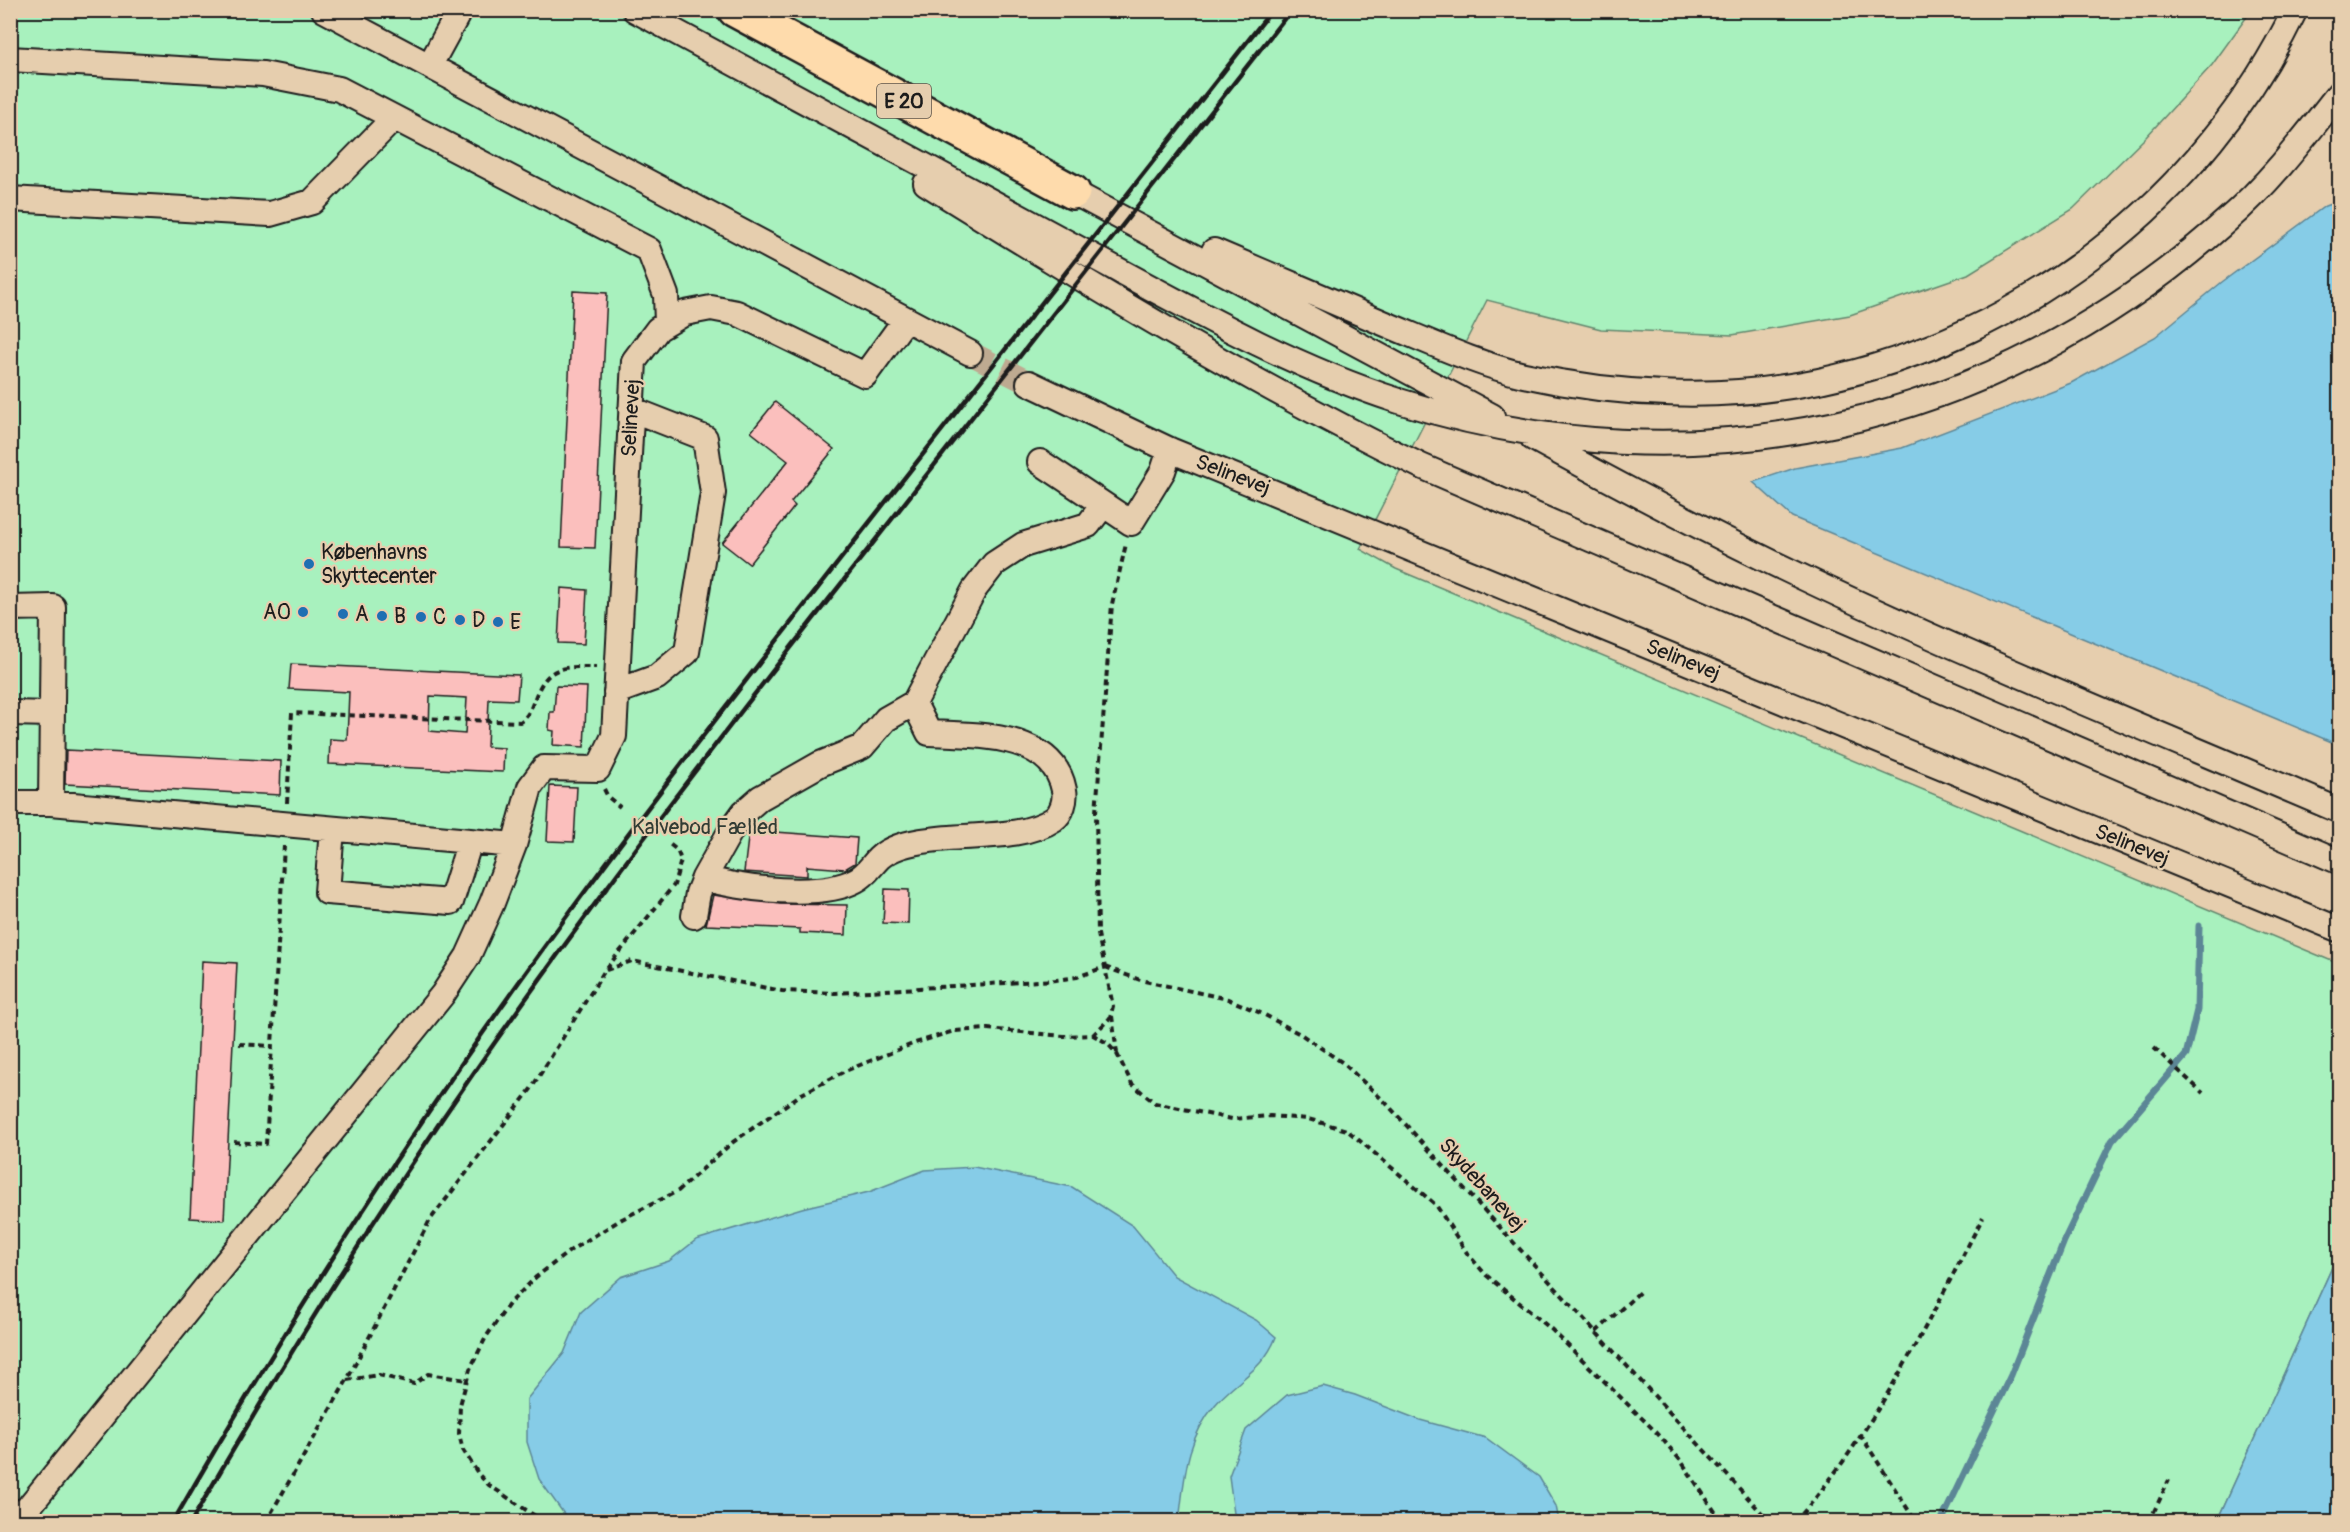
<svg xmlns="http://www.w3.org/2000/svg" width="2350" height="1532" font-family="Pangolin,sans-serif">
  <rect width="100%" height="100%" fill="#e6ceae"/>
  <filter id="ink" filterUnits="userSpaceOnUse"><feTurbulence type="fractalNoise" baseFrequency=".0167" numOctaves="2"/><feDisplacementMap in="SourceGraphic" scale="12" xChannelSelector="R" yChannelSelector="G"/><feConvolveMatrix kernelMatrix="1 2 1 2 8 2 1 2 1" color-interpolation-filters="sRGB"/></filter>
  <g filter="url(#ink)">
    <!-- green -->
    <path fill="#a8f1be" stroke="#62866d" stroke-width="1.5" d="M11 11H2251L2212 65 2146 137 2073 209 1968 274 1850 315 1732 335 1601 329 1487 300 1360 549 1396 569 2339 964V1252L2217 1521H11Z"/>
    <!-- water -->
    <path fill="#86cce7" stroke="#5c8696" stroke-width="1.5" d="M2339 201V745L1792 517 1753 482 1795 468 1902 448 2071 383 2155 337 2222 282 2325 206Z
      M974 1167 1072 1187 1133 1226 1174 1276 1256 1320 1276 1337C1263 1371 1237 1379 1215 1405 1185 1441 1185 1477 1179 1521H569L539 1479 527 1442V1399L564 1353 581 1312 621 1277 669 1261 696 1240 802 1208 869 1192 925 1170Z
      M2339 1252V1521H2217Z
      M1323 1386 1355 1395 1420 1420 1486 1438 1539 1477 1556 1506 1559 1521H1235L1229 1476 1246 1430 1287 1395Z"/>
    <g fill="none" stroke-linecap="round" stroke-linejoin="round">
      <!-- stream -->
      <path stroke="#5c8696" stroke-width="7" d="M1941 1522 2011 1375 2064 1241 2112 1141 2186 1055 2197 1010 2199 926"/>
    </g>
    <!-- building -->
    <path fill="#fbbfbd" stroke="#1c1c1c" stroke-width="1.5" fill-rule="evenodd" d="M573 291 607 293 595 548 561 547Z
      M775 402 834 449 791 502 795 506 749 564 722 543 788 461 751 432Z
      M561 588 587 590 584 644 558 643Z
      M291 664 519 675 517 700 489 699 487 747 504 748 503 772 329 764 330 739 347 740 349 692 289 689ZM430 696 467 698 465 734 429 731Z
      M556 686 587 687 584 747 553 745 554 731 549 730 550 712H554Z
      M66 750 281 761 280 795 65 784Z
      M550 786 577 787 574 842 547 841Z
      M749 830 857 838 855 863 845 869 807 866V876L744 872Z
      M885 889 909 890 908 924 883 923Z
      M713 895 780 904 847 905 846 935 800 933V929L706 925Z
      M202 961 237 963 224 1220 190 1218Z"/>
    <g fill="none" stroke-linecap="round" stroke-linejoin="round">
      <!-- minor-tunnel -->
      <path stroke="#beaa91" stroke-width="24" stroke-dasharray="24 12" stroke-linecap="butt" d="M970 353 1029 383"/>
      <!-- minor casing -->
      <g stroke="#1c1c1c" stroke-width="28">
        <path id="minor" d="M324 10 970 353
          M635 10C780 88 924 165 1068 243 1175 300 1283 364 1399 401 1693 495 1995 428 2225 222 2269 184 2304 138 2340 92
          M10 59 263 74 339 89 649 250 666 295 667 323
          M430 65 460 10
          M926 183C1088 284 1250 383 1421 466L2340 862
          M1073 192 1492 416
          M10 199 270 214 312 202 394 118
          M1214 251C1272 276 1330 300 1388 325 1432 343 1477 364 1524 375 1619 396 1723 401 1819 381 2023 338 2204 199 2295 10
          M1029 383 1170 450 2340 930
          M1533 438C1613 482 1693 524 1775 564 1959 653 2151 730 2340 811
          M1040 462 1131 523 1163 471 1170 450
          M10 608 53 607 51 803
          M616 692 657 677 687 652 713 493 705 438 631 409
          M10 713 51 714
          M10 803H51L514 845
          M332 829 327 892 451 902 470 841
          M704 878C741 889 822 899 856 880 866 875 871 866 879 858 892 846 912 842 930 840 966 834 1023 840 1054 819 1062 813 1066 800 1064 790 1053 732 974 735 929 733L914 703
          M694 916 698 893 704 878 731 830 744 812 760 798 820 764 862 747 886 719 914 703 974 590 994 564 1023 545 1088 525 1103 505
          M10 1517 27 1509 443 994 468 956 492 903 514 845 530 787 544 768 598 769 614 736 634 361 658 329 685 313 711 308 737 313 865 375 905 320"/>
      </g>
      <!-- highway casing -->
      <g stroke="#1c1c1c" stroke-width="38">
        <path id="highway" d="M735 10 1073 192"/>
      </g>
      <!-- path -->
      <path stroke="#1c1c1c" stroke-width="4" stroke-dasharray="6 4.5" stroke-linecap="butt" d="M604 789 608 797 620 807
        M287 803 292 713 520 722C529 715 531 708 535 698 548 664 564 667 596 667
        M1105 967 1140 980 1228 999 1263 1014 1302 1035 1343 1063 1385 1102 1770 1522
        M606 970 632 961 782 991 835 993 1056 980 1077 977 1105 967
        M1112 1016 1117 1053
        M1093 1035 1110 1018 1113 1006 1098 934 1096 812 1112 604 1126 544
        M239 1044 272 1046
        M2154 1048 2203 1093
        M234 1142 266 1144 284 846
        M1596 1332 1642 1290
        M347 1380 379 1375 414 1384 428 1374 466 1380
        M1860 1434 1916 1522
        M266 1522 347 1380 430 1220 531 1089 605 970 674 885 681 860 677 850 668 843
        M544 1522 489 1485 479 1475 463 1450 459 1434 460 1405 470 1369 486 1337 509 1304 536 1277 571 1250 622 1219 678 1191 733 1142 800 1095 845 1071 915 1043 954 1031 988 1029 1064 1036 1093 1035 1107 1043 1117 1054 1132 1084 1155 1103 1232 1119 1270 1116 1308 1119 1347 1130 1436 1205 1467 1253 1486 1275 1551 1329 1658 1434 1681 1461 1722 1522
        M1795 1522C1875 1432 1928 1322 1983 1217
        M2149 1522 2169 1480"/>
      <!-- minor -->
      <use href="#minor" stroke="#e6ceae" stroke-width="24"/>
      <!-- highway -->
      <use href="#highway" stroke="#fedbac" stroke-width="33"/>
      <!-- rail -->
      <path stroke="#1c1c1c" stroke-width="4.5" d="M173 1522C264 1364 360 1210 464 1060 590 878 728 703 865 528 1001 355 1136 183 1272 10
        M191 1522C280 1367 375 1215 477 1068 593 901 718 740 844 580 993 390 1143 201 1291 10"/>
    </g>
  </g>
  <!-- markers -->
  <g fill="#1f6fb2" stroke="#e6ceae" stroke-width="2">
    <circle cx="309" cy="564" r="6"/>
    <circle cx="303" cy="612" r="6"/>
    <circle cx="343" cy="614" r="6"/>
    <circle cx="382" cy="616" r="6"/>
    <circle cx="421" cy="617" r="6"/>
    <circle cx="460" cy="620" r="6"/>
    <circle cx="498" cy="622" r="6"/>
  </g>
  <g text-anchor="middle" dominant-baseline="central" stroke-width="4.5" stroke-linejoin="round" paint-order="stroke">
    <!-- shield labels -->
    <rect fill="#e6ceae" stroke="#595148" stroke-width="1.5" x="877" y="84" width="54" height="34" rx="4.5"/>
    <g font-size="20" font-weight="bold" fill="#1c1c1c">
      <text x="904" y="101">E 20</text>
    </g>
    <!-- street labels -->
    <g font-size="21" fill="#1c1c1c" stroke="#e6ceae">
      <text transform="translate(631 418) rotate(-87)">Selinevej</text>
      <text transform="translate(1233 475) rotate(21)">Selinevej</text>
      <text transform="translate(1683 660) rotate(22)">Selinevej</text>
      <text transform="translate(2132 845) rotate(22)">Selinevej</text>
      <text transform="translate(1482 1185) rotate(48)">Skydebanevej</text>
    </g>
    <!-- poi labels -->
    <g font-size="21" fill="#1c1c1c" stroke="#e6ceae" text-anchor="start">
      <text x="321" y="552">Københavns<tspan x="321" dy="24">Skyttecenter</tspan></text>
      <text x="291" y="612" text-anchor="end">A0</text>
      <text x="355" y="614">A</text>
      <text x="394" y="616">B</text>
      <text x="433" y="617">C</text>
      <text x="472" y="620">D</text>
      <text x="510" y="622">E</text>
    </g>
    <!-- park labels -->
    <g font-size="21" fill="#313c34" stroke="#e6ceae">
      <text x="705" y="827">Kalvebod Fælled</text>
    </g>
  </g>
  <!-- margin -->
  <rect width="2350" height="1532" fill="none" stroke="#e6ceae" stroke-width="36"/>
  <rect x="18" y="18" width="2314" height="1496" fill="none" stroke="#1c1c1c" stroke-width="2" filter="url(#ink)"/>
</svg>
